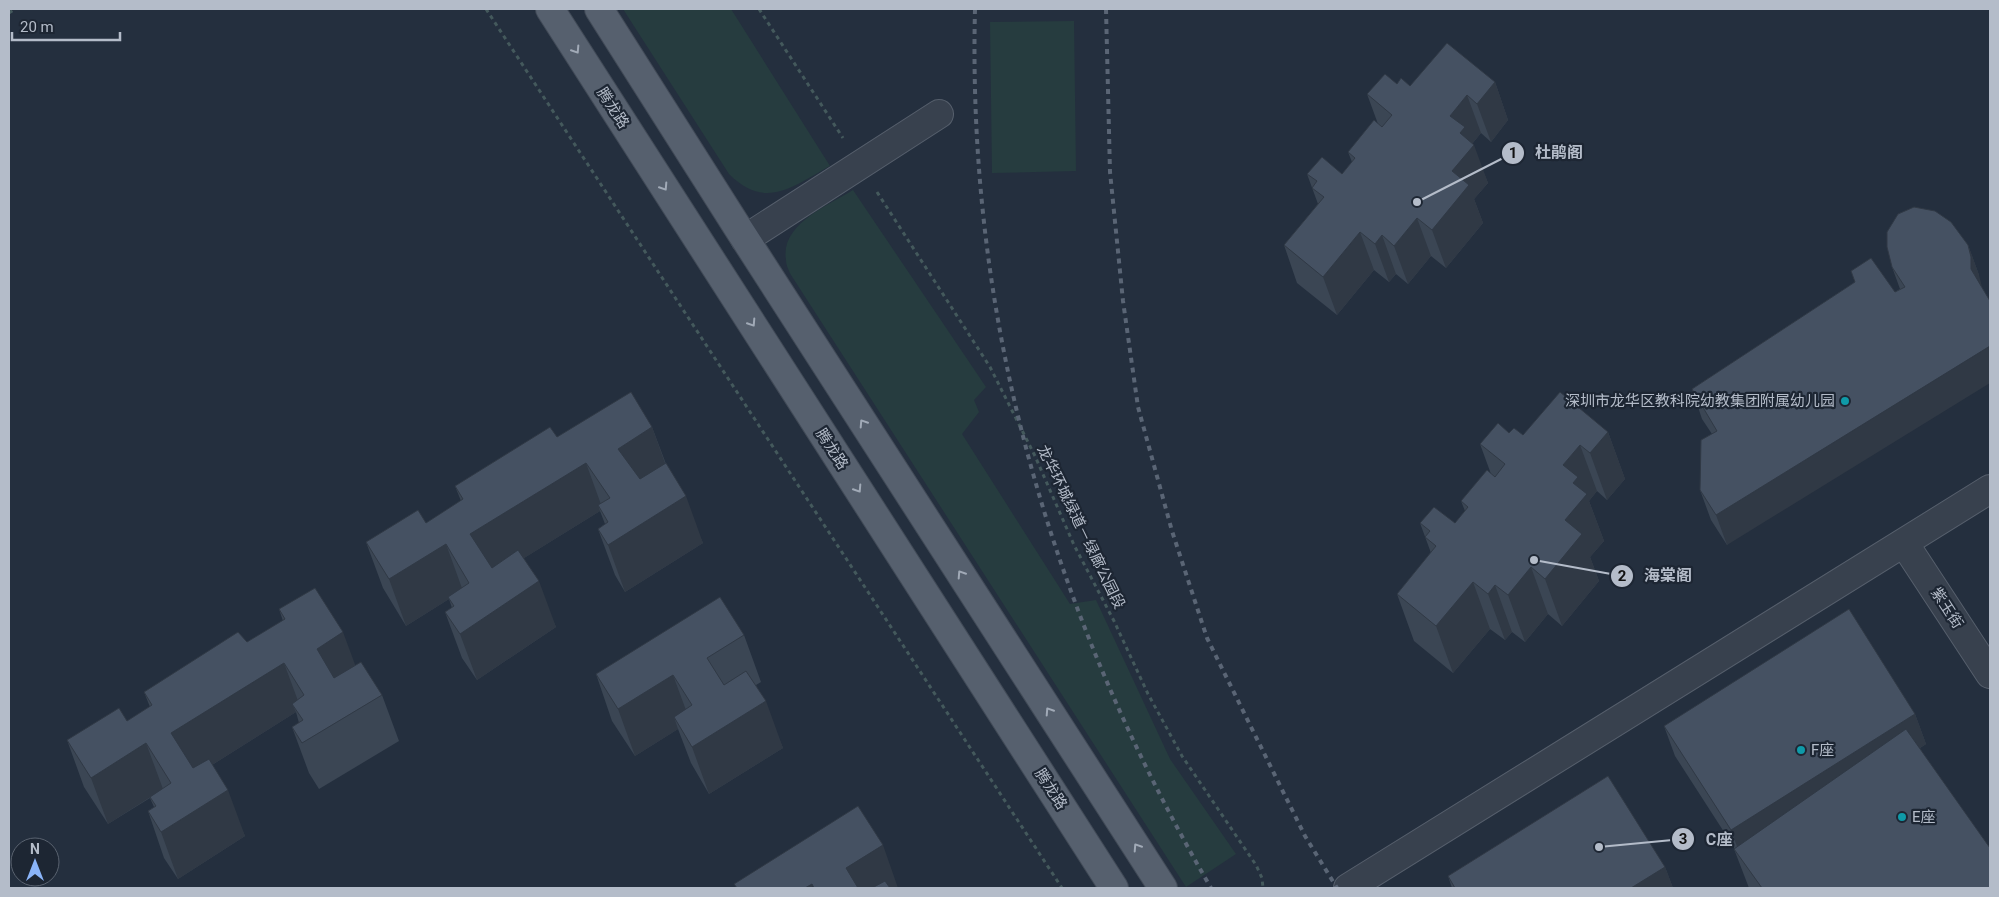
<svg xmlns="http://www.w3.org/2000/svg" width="1999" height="897" font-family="Roboto,'Noto Sans SC',sans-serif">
  <rect width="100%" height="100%" fill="#242f3e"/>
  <!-- green -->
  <path fill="#263c3f" d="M623 9H731L830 166C793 186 766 211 729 174Z
    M1074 21 1076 171 992 173 990 22Z
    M853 190 986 387 974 400 979 412 962 434 1070 604 1096 600 1170 759 1236 854 1186 887 791 275C789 271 786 265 786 260 780 224 829 205 853 190Z"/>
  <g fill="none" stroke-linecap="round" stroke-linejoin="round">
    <!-- minor casing -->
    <g stroke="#565f6c" stroke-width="30">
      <path id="minor" d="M745 239 939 114
        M1904 543 1990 674
        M1348 888 1990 489"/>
    </g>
    <!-- major casing -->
    <g stroke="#414a57" stroke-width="30">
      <path id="major" d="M550 9 1114 888
        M599 9 738 228 1163 888"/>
    </g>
    <!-- path -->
    <path stroke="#44595c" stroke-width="3" stroke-dasharray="4 4" stroke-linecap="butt" d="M486 9 1062 888
      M759 9 843 138
      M9 13 15 9
      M877 192 990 367 1035 456 1074 545 1114 621 1148 694 1182 756 1256 865 1262 878 1263 888"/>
    <!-- minor -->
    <use href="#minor" stroke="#38414e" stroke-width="28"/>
    <!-- major -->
    <use href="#major" stroke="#56606e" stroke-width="28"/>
    <!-- rail -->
    <path stroke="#5a6575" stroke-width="4" stroke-dasharray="5 5" stroke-linecap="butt" d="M975 9C967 326 1053 616 1211 888
      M1106 9 1110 172 1123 301 1138 407 1172 531 1207 638 1305 836 1337 888"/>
  </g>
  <!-- wall -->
  <path fill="#3b4654" d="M1495 82 1508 120 1491 142 1481 133 1472 144 1488 183 1474 199 1483 223 1446 268 1431 256 1408 284 1396 274 1389 282 1374 270 1337 315 1297 283 1284 245 1318 204 1307 174H1342L1352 162 1348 152 1378 124 1367 94 1397 84 1410 86Z
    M1968 245 1979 275 1727 545 1711 520 1700 490 1712 434 1702 419 1692 389 1855 282 1851 271 1895 292 1900 289 1892 267Z
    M652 427 666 464 703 543 625 592 615 575 598 529 605 524 600 511 524 558 556 627 477 680 462 658 445 612 452 608 449 599 406 626 383 588 366 542 426 523 461 501 455 486 557 437Z
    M1608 432 1625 479 1607 500 1597 491 1589 501 1604 541 1590 557 1599 581 1562 626 1548 614 1525 642 1512 632 1505 640 1490 629 1453 673 1414 641 1397 594 1431 553 1420 523H1455L1465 511 1461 501 1491 474 1480 444 1509 433 1523 435Z
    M279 609 355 665 382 695 399 741 319 789 309 773 292 727 299 723 296 712 212 765 245 836 178 879 164 858 148 811 154 807 150 798 108 824 84 787 67 740 127 721 150 707 144 692 247 642 283 621Z
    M744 635 761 682 756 685 783 748 709 794 691 763 678 729 635 756 612 721 596 674Z
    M1915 714 1926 744 1920 748 1990 888H1749L1734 849H1735L1675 756 1664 726Z
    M1665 867 1673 888H1452L1448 876Z"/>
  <!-- shaded-wall -->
  <path fill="#303945" d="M1495 82 1508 120 1491 142 1477 104Z
    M1467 95 1481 133 1471 145H1474L1488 183 1474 199 1483 223 1446 268 1432 230 1452 171 1450 116Z
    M1417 218 1431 256 1408 284 1394 246Z
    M1360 232 1374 270 1337 315 1323 277Z
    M1382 235 1396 274 1389 282 1375 244Z
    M1968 245 1979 275 1982 287 1971 269Z
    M1990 346V383L1727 545 1716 515Z
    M652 427 669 474 635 496 618 449Z
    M1608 432 1625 479 1607 500 1590 453Z
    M1580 445 1597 491 1589 501 1604 541 1590 557 1599 581 1562 626 1545 579 1565 520 1563 465Z
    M586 463 603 510 598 505 600 511 487 581 470 534Z
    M686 496 703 543 625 592 608 545Z
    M446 544 463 591 448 597 449 599 406 626 389 579Z
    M1531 567 1548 614 1525 642 1508 595Z
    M539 581 556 627 477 680 460 634Z
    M1473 582 1490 629 1453 673 1436 626Z
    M1495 585 1512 632 1505 640 1488 594Z
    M343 632 360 678 334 696 317 649Z
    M284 663 301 709 292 704 296 712 188 780 171 733Z
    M673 675 690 721 674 717 678 729 635 756 618 709Z
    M766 701 783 748 709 794 692 747Z
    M1915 714 1926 744 1742 860 1731 830Z
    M146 743 163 789 108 824 91 778Z
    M228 790 245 836 178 879 161 832Z
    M883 845 898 888H853L846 868Z
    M1665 867 1673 888H1631Z
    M812 884 813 888H805Z"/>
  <!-- building -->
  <path fill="#455162" stroke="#303945" d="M1447 43 1495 82 1477 104 1467 95 1450 116 1465 127 1460 133 1474 145 1452 171 1469 185 1432 230 1417 218 1394 246 1382 235 1375 244 1360 232 1323 277 1284 245 1324 197 1312 188 1317 181 1307 174 1322 157 1342 174 1355 158 1348 152 1374 120 1382 127 1392 115 1367 94 1385 74 1397 84 1401 78 1410 86Z
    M1914 207 1935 211 1951 222 1968 245 1971 257V269L1990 301V346L1716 515 1700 490 1701 440 1717 431 1692 389 1855 282 1851 271 1871 258 1895 292 1905 287 1892 267 1887 247V232L1898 214Z
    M631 392 652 427 618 449 640 479 666 463 686 496 608 545 598 529 608 522 598 505 610 498 586 463 470 534 492 568 518 550 539 581 460 634 445 612 454 606 448 597 469 583 446 544 389 579 366 542 418 510 426 523 463 499 455 486 550 427 557 437Z
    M1560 392 1608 432 1590 453 1580 445 1563 465 1578 477 1573 483 1587 494 1565 520 1582 534 1545 579 1531 567 1508 595 1495 585 1488 594 1473 582 1436 626 1397 594 1436 546 1425 537 1430 531 1420 523 1434 507 1455 523 1468 507 1461 501 1487 470 1495 477 1505 464 1480 444 1498 423 1509 433 1514 428 1523 435Z
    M315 588 343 632 317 649 334 678 361 662 382 695 302 743 292 727 303 720 292 704 304 695 284 663 171 733 193 768 209 759 228 790 161 832 148 811 156 806 150 797 171 783 146 743 91 778 67 740 119 708 127 721 152 705 144 692 238 632 247 642 285 619 279 609Z
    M720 597 744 635 707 658 724 685 746 671 766 701 692 747 674 717 692 705 673 675 618 709 596 674Z
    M1849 609 1915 714 1731 830 1664 726Z
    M1906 729 1990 848V888H1762L1734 849Z
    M1608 776 1665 867 1631 888H1455L1448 876Z
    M858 806 883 845 846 868 858 888H814L812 884 805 888H737L734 884Z
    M885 881 890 888H872Z"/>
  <!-- one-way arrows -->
  <defs><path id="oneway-chevron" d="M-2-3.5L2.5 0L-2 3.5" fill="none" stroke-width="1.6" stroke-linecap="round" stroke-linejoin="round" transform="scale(1.25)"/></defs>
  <g stroke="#a1aab7">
    <use href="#oneway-chevron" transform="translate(576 50) rotate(57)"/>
    <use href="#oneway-chevron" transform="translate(664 187) rotate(57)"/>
    <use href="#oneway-chevron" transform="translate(752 323) rotate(57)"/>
    <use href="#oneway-chevron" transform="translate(863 423) rotate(-123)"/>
    <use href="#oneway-chevron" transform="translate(858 489) rotate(57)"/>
    <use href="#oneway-chevron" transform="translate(961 574) rotate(-123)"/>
    <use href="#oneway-chevron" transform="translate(1049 711) rotate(-123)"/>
    <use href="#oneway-chevron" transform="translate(1137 847) rotate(-123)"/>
  </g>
  <!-- markers -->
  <g fill="#0f9aa8" stroke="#1d2633" stroke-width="2">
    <circle cx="1845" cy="401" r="5"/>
    <circle cx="1801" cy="750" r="5"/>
    <circle cx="1902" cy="817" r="5"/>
  </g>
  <g text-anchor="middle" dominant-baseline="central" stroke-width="4.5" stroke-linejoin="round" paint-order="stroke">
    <!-- street labels -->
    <g font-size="15" fill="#b4bcc9" stroke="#1d2633">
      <text transform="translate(613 108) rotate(57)">腾龙路</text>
      <text transform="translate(832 449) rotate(57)">腾龙路</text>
      <text transform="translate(1081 527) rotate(64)">龙华环城绿道－绿廊公园段</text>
      <text transform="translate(1947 608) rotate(57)">紫玉街</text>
      <text transform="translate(1051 789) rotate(57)">腾龙路</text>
    </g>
    <!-- poi labels -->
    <g font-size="15" fill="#b4bcc9" stroke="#1d2633" text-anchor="start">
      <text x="1835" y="401" text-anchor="end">深圳市龙华区教科院幼教集团附属幼儿园</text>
      <text x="1811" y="750">F座</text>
      <text x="1912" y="817">E座</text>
    </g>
  </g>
  <!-- callouts -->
  <path fill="none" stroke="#b4bcc9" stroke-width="2" d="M1417 202L1513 153M1534 560L1622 576M1599 847L1683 839"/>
  <g fill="#b4bcc9" stroke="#1d2633" stroke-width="2">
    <circle cx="1417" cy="202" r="5"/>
    <circle cx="1534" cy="560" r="5"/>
    <circle cx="1599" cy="847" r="5"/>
    <circle cx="1513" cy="153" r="12"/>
    <circle cx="1622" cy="576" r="12"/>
    <circle cx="1683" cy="839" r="12"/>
  </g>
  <g font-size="15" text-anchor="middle" font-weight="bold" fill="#111">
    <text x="1513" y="158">1</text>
    <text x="1622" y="581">2</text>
    <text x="1683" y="844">3</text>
  </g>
  <g font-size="16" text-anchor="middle" font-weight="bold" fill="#b4bcc9" stroke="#1d2633" stroke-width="4.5" stroke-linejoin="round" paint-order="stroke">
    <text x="1559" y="158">杜鹃阁</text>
    <text x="1668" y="581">海棠阁</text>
    <text x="1719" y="845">C座</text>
  </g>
  <!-- border -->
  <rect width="1999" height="897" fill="none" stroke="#b4bcc9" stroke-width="20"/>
  <!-- north arrow -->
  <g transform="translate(35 862)"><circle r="24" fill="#1d2633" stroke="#59626f"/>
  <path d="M0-4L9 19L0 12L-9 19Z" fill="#8ab4f8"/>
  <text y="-8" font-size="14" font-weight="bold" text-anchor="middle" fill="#b4bcc9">N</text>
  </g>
  <!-- scale -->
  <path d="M12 32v8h108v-8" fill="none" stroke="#b4bcc9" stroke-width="2.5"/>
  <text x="20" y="32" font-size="15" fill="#b4bcc9" stroke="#1d2633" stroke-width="4" paint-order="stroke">20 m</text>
</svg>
